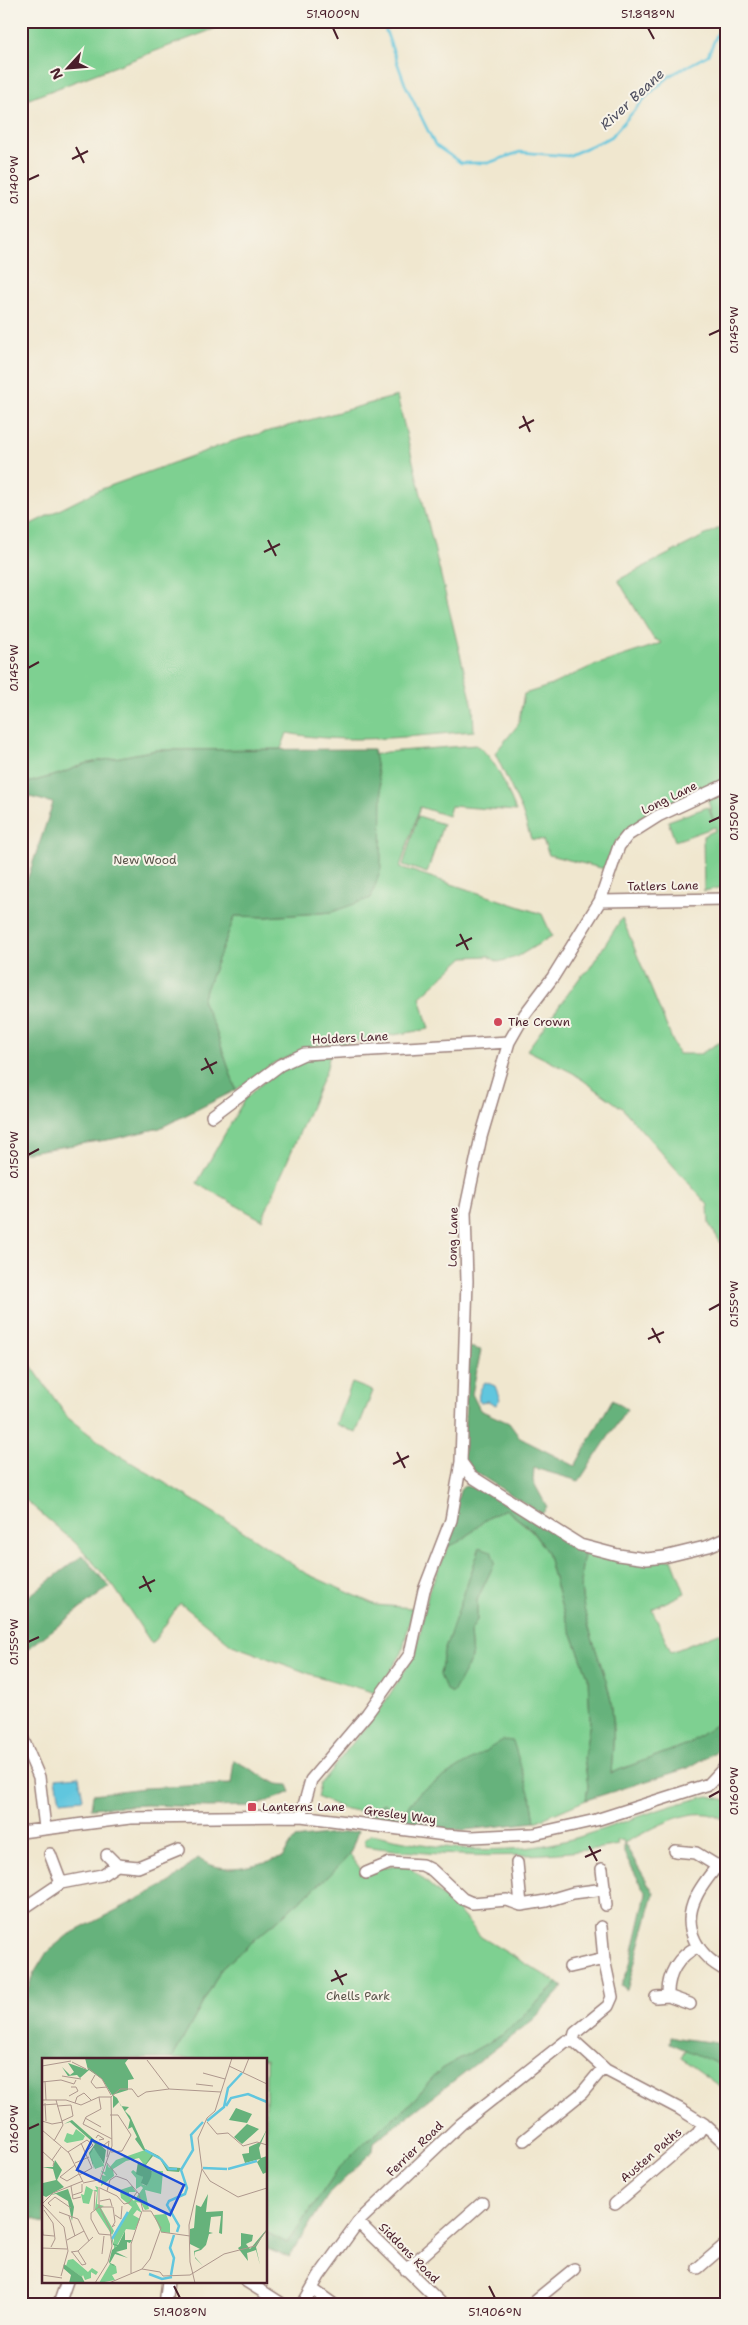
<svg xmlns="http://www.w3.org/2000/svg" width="748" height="2325" font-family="'Shantell Sans',sans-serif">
  <rect width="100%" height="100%" fill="#f7f3e8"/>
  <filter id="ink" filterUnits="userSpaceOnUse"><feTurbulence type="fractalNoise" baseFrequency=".02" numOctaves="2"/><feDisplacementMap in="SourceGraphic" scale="10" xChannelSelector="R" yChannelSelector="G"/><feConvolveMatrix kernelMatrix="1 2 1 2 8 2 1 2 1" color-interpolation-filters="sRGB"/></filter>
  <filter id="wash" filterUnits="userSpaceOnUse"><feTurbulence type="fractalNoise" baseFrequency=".0096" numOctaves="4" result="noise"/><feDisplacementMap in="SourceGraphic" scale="20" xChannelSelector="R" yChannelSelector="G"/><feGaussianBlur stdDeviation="1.12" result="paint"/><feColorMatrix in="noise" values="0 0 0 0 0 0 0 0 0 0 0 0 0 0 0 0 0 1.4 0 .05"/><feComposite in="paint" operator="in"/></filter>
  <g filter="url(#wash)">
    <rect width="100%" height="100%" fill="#f0e7cf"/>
    <!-- green -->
    <path fill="#7ed091" stroke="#64785e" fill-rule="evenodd" d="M21 21H235L21 102Z
      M397 396 473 707 474 731C412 736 349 745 287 733L281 749 156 750 84 764 60 774 27 783 21 780V529L99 490 233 441Z
      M727 524V778L634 824 616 841 605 869 549 855 543 840 531 839 522 811 495 753 518 725 524 694 549 686 590 667 662 643 653 638 618 580Z
      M476 745C497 759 506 788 516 811L451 806 448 816 420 807 400 867 542 914 552 936 517 957 498 962 488 956 464 957 420 997 429 1029 340 1044 316 1045 272 1064 236 1090 215 1028 202 1000 235 916 267 917 332 912 382 794 374 755 386 752Z
      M727 791V886L704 891 703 836 716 830 715 827 675 841 668 821 708 807 713 820 708 799Z
      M418 816 443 824 427 873 403 865Z
      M622 918 678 1054H700L727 1038V1253L709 1224 708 1205 622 1108 573 1073 527 1050 581 976 588 971Z
      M330 1054 326 1071 262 1220 197 1183 244 1100C273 1071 290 1061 330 1054Z
      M21 1351 68 1418 109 1449 234 1525 305 1573 376 1605 413 1608 402 1653 376 1693 313 1675 232 1645 180 1603 152 1644 114 1587 80 1547 21 1496Z
      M352 1383 373 1391 356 1433 336 1424Z
      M505 1509 530 1529 547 1552 561 1605 588 1677 590 1722 584 1757 588 1786 586 1800 535 1822 532 1802 421 1791 403 1812 393 1813 372 1809 362 1812 342 1808 317 1797 320 1784 383 1705 416 1653 429 1590 449 1546 465 1538 485 1520ZM480 1547 495 1562 477 1600V1620L470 1632 472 1658 452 1693 440 1674 444 1652Z
      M585 1552C621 1562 634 1563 672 1559L685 1593 652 1609 671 1652 719 1633H727V1717L688 1744 611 1773C613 1749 615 1725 611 1701 601 1651 570 1603 585 1552Z
      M709 1796 727 1800V1822C696 1799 654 1829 624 1843L623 1840 617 1841 618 1845C541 1860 442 1858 365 1846V1839L372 1834C434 1849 505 1857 568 1840 615 1827 661 1806 709 1796Z
      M350 1854 361 1870 406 1864 456 1908 481 1937 558 1983 502 2035 441 2069 410 2104 365 2142 340 2167 287 2243 266 2232V2059H172L222 1968 331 1874Z
      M686 2049 727 2068V2091L681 2058Z"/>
    <!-- forest -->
    <path fill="#66b27b" stroke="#586853" d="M373 749 382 794 381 869 371 898 332 912 267 917 235 916 202 1000 215 1028 236 1090 160 1128 113 1139 21 1153V898L53 803 26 796 27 783 60 774 84 764 156 750Z
      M469 1347 481 1350 472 1394 480 1410 509 1423 520 1438 575 1466 612 1400 627 1409 579 1481 534 1468 533 1481 547 1507 542 1514 475 1472 463 1458Z
      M466 1486 484 1490 585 1552C570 1603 601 1651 611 1701 615 1725 613 1749 611 1773L688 1744 727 1717V1745L688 1768 586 1800 588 1786 584 1757 590 1722 588 1677 561 1605 547 1552 530 1528 505 1509C498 1513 490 1516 484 1521 472 1530 460 1547 443 1546L461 1488Z
      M480 1547 491 1551 495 1562 477 1600V1620L470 1632 472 1658 453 1693 446 1690 440 1675 444 1652Z
      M83 1555 109 1587 21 1654V1602Z
      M503 1740 513 1741 532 1802 535 1822 465 1830 436 1829 364 1815 362 1812 385 1803 393 1813 403 1812 421 1791Z
      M234 1760 277 1784 288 1785 291 1792 256 1806 209 1807 146 1805 91 1808 93 1794 144 1788 231 1784Z
      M358 1831 350 1854 331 1874 222 1968 172 2059H44V2224L32 2218 21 2260V2007L33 1975 47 1952 68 1935 171 1882 198 1858C224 1877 254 1864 282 1858L294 1839Z
      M624 1843 654 1893 627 1990 621 1985 629 1968 646 1894 624 1853Z
      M558 1983 563 1987 534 2019 374 2142 373 2151 329 2194 289 2257 266 2249V2232L287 2243 340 2167 365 2142 410 2104 441 2069 502 2035Z
      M671 2036C691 2042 706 2039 727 2046V2068L670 2043Z"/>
    <!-- water -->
    <path fill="#61c6de" stroke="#567284" d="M485 1382 495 1386 500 1399 496 1405 488 1401 480 1402C476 1397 481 1387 485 1382Z
      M79 1776 83 1799 60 1801 56 1778Z"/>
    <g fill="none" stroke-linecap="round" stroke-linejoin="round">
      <!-- stream -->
      <path stroke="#61c6de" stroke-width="2.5" d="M380 21 383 23 405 84 435 145 461 163H488L520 152 568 156 611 137 647 96 671 75 708 55 723 21"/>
    </g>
  </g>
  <g filter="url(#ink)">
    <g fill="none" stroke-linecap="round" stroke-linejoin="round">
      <!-- minor casing -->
      <g stroke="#9d837d" stroke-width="14">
        <path id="minor" d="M727 784 658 816 628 835 619 846 600 901 553 977 525 1014 509 1042 481 1137 465 1212 467 1281 461 1462 471 1476 580 1545 618 1555 647 1559 664 1557 709 1546 727 1538
          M600 901 727 899
          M212 1116 280 1065 304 1054 509 1042
          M21 1735 39 1777 45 1828
          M725 1765 723 1773 727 1783
          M301 1816 311 1780 367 1714 410 1654 424 1590 451 1520 461 1462
          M21 1832 130 1818 301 1816 445 1835 472 1837 534 1834 596 1820 709 1784 724 1768
          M675 1851 696 1853 727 1872
          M50 1854 61 1883
          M107 1855 117 1865
          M517 1863 521 1905
          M718 1865C710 1875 701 1886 696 1897 680 1929 699 1957 727 1971
          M602 1869 606 1905
          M366 1873 390 1863 422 1865 432 1870 463 1899 472 1903 507 1900 521 1905 546 1901 573 1893 605 1889
          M21 1910 61 1883 102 1875 117 1865 138 1867 179 1850
          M570 1967 604 1959
          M668 1996 690 2004
          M656 1997 668 1996C667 1975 678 1956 697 1947
          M573 2041 575 2033 608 2006 612 1997 604 1959 601 1927
          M524 2140 582 2093 603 2068
          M615 2204 698 2133 704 2124
          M358 2222 442 2304
          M698 2268 727 2243
          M406 2270 482 2203
          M246 2281 282 2304
          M312 2289 333 2304
          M59 2304 67 2281
          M165 2304 168 2281
          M303 2304 319 2276 358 2222 461 2124 566 2041 575 2042 606 2070 680 2109 704 2124 727 2145
          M531 2304 574 2269"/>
      </g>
      <!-- minor -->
      <use href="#minor" stroke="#fff" stroke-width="11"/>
    </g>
  </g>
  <!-- ticks -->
  <path fill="none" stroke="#4a1f2b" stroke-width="2" d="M333 28 338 39M648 28 654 39M76 147 84 163M72 159 88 151M28 180 39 175M709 335 720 330M523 416 530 432M519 428 534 420M268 540 276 556M264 552 280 544M28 668 39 662M709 822 720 817M460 934 468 950M456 946 472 938M205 1058 213 1074M201 1070 217 1062M28 1155 39 1149M709 1310 720 1304M652 1328 660 1343M648 1339 664 1332M397 1452 405 1468M393 1464 409 1456M143 1576 151 1592M139 1588 155 1580M28 1642 39 1637M709 1797 720 1791M589 1846 597 1861M585 1857 601 1850M335 1970 343 1985M331 1981 347 1974M28 2129 39 2124M174 2286 180 2298M489 2286 495 2298"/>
  <!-- markers -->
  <g fill="#d1495b" stroke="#f7f3e8" stroke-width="2">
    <circle cx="498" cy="1022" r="5"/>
    <rect x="247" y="1802" width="10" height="10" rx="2.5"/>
  </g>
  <g text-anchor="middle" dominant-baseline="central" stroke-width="4" stroke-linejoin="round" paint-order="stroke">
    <!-- street labels -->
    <g font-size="12" fill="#4a1f2b" stroke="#f7f3e8">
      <text transform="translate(669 798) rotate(-26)">Long Lane</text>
      <text transform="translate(663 886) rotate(-1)">Tatlers Lane</text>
      <text transform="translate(350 1038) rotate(-3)">Holders Lane</text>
      <text transform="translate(453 1237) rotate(-89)">Long Lane</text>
      <text transform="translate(400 1815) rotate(8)">Gresley Way</text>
      <text transform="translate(415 2149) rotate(-44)">Ferrier Road</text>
      <text transform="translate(651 2155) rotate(-41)">Austen Paths</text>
      <text transform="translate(409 2253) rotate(45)">Siddons Road</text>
    </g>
    <!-- park labels -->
    <g font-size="12" fill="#5a544a" stroke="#f7f3e8">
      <text x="145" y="860">New Wood</text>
      <text x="358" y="1996">Chells Park</text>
    </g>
    <!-- poi labels -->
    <g font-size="12" fill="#4a1f2b" stroke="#f7f3e8" text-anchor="start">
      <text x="508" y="1022">The Crown</text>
      <text x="262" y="1807">Lanterns Lane</text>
    </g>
    <!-- water labels -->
    <g font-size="14" font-style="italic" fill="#515161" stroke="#f7f3e8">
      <text transform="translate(632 99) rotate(-43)">River Beane</text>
    </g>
  </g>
  <!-- overview -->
  <g transform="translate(42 2058)">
    <rect width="225" height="225" fill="#f0e7cf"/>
    <path d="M34 71 43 78 41 82 25 85 22 83 25 75 31 77ZM53 90 62 107 57 121 61 108 53 111 47 95ZM103 92 110 96 103 108 97 100 84 103 71 111 72 118 59 128 60 117 64 118 59 113 63 114 65 105 67 110 74 102ZM91 112 101 119 100 126 105 128 110 113H121L119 136 103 132 107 151 103 152 99 145 94 144 100 155 95 152 91 157 98 161 93 172 84 171 72 193V176L90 149 79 140 78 132 90 128 94 134H87V138L92 143 101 130 99 128 94 131V120L89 114ZM44 128 51 132H55L53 128 56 129 55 146 62 148 59 150 72 173 70 177 53 151 55 134 51 132 47 146 41 145 39 136 42 137ZM124 156 128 166V175L119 174 112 157ZM31 201 46 214 50 210 56 214 54 217 49 214V220L43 222 41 217 40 219 24 208 26 202ZM68 206 74 208 75 215 70 217 73 222 57 225Z" fill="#7ed091"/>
    <path d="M43 0H87L83 5 92 21 86 22V32L70 37 60 21 47 12 38 20 35 17 26 18 20 9 28 17 32 14 26 5 46 12ZM71 37 75 40 79 48 87 49 83 53 88 58 103 91 117 98 126 109 139 110 137 114 125 113 118 101 111 98 103 108 110 113 109 119 105 128 99 125 101 119 94 116 96 104 103 107 110 96 101 92 93 81 95 79 90 69 86 71 88 62 77 44 71 50ZM194 50 210 56 205 65 187 62ZM30 62 64 92 62 106 52 90 48 96 51 105 52 111 47 95 53 86 28 64 22 66ZM205 66 217 71 200 86 192 79ZM225 71 217 90 219 100 225 98V114L221 116 215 104 218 101 203 105 200 96 207 95V89L218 84ZM13 102 20 112 15 122 22 129 4 139 0 137 1 125 14 122 11 111 0 109H11ZM26 131 32 149 30 163 26 143 14 136 8 137ZM166 136 164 154 181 153 180 176 177 175 179 158 169 159 167 174 171 175 167 176 164 187 159 192 153 194V200L161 208 153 199 152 193 158 191 148 186V171L152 170 154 147 159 149ZM225 171 214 189 218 207 214 192 205 195 206 203 196 190 199 188V175L211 177 210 183 204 186 208 191ZM83 173V182H90L88 185 85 184V191L74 194 86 200 73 196 68 205 73 207 72 208 68 206 67 204 70 192 75 188 71 187 69 176 72 186 76 187ZM22 206 40 219 43 225H27L29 217 21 210Z" fill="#66b27b"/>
    <path fill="none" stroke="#61c6de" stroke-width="2.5" d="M184 48 189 40 206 36 225 44M165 63 182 49 186 30 200 15M103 92 119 101M119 101 127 111H135M161 110 185 111M186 111 215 103M135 174 137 168 125 147 127 143 143 136 145 130 139 112 151 92 149 77 161 64M70 181 86 154M107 216 120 221 130 219M129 217 132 200 128 190 132 177"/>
    <path fill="none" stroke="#ae978d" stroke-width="1" d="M105 2 127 31M30 4 44 11M0 8 29 3M187 8 225 26M46 10 60 21 69 37M161 15 183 21M201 15 207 0M53 17 49 24 54 30 65 29M20 18 39 21M3 23 4 42M0 24 19 22 32 26 34 22M154 26 171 28M27 38 36 33 34 29H29M57 39 59 51 44 59 41 66 70 81M0 42H24L39 47 57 39H69L78 31H90L96 39 104 34 127 31 179 34 190 0M3 45 4 63M33 45 35 39 42 35 49 42M0 47 15 46M15 48 29 47 31 58 20 63M68 57H76L89 77 80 93 69 94M43 60 59 69M0 63 10 66 21 64M165 64 175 76 186 75 201 88 215 84 225 87M0 72 27 95 41 124M54 80 56 77 62 81 57 82M12 83 21 67 14 42M0 93 12 104 11 108M26 94 45 82 51 87 44 94M65 99 67 83 62 87 66 91M10 102 19 89M64 104 75 117M33 105 47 99M33 107 18 119 25 123 37 116M160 111 168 123 196 139 225 130M37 117 50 110 39 85M41 125 56 122M57 125 70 88 69 39M29 128 31 141 39 139M57 129V149M58 130 75 138 82 146 87 145 95 134M65 133 68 122 74 118 85 122 97 136 101 153M31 137 40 134V126M58 143 68 141 70 148M0 146 22 169 26 193 19 218M0 146 11 135 41 123M9 148 6 145 13 139 29 150M57 149 49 155V161L57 176 69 177M58 149H71L73 164 70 169 73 167M2 152 11 165 13 181 9 189M52 152 53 133M17 154 36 161 47 183M73 157 79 161 80 148M27 158 33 178M0 164 1 177 12 178M119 174 148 178M25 182 42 173M0 190 25 191M29 194 36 193 51 179M30 194 40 207 44 206 36 193M60 196 62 178M100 211 108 201 119 170 109 153H101M89 215V186L100 153M0 217 20 220M53 225 66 204 70 188 68 171 57 148M67 225 100 211 118 214 121 218 148 217 182 196 213 188 225 172M153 225 148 204 147 167 160 111 156 80 165 60 173 53 179 34"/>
    <path fill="#1d4ed8" fill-opacity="0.15" stroke="#1d4ed8" stroke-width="2.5" d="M50 82 142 127 128 157 35 112Z"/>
    <rect width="225" height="225" fill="none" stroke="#4a1f2b" stroke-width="2.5"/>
  </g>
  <!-- margin -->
  <rect width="748" height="2325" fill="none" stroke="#f7f3e8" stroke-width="55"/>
  <!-- north arrow -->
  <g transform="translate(68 68) rotate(244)" stroke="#f7f3e8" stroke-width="4" paint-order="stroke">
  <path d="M0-4L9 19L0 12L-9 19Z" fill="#4a1f2b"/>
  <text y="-8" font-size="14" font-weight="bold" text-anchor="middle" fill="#4a1f2b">N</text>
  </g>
  <rect x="28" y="28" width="692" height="2270" fill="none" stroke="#4a1f2b" stroke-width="2"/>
  <g font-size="12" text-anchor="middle" fill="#4a1f2b">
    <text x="333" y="18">51.900°N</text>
    <text x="648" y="18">51.898°N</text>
    <text transform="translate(14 180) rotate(-90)" y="4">0.140°W</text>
    <text transform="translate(734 330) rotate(-90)" y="4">0.145°W</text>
    <text transform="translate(14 668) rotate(-90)" y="4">0.145°W</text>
    <text transform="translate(734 817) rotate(-90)" y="4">0.150°W</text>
    <text transform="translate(14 1155) rotate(-90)" y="4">0.150°W</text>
    <text transform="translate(734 1304) rotate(-90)" y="4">0.155°W</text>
    <text transform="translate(14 1642) rotate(-90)" y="4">0.155°W</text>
    <text transform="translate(734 1791) rotate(-90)" y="4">0.160°W</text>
    <text transform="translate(14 2129) rotate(-90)" y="4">0.160°W</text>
    <text x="180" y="2316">51.908°N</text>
    <text x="495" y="2316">51.906°N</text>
  </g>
</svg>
